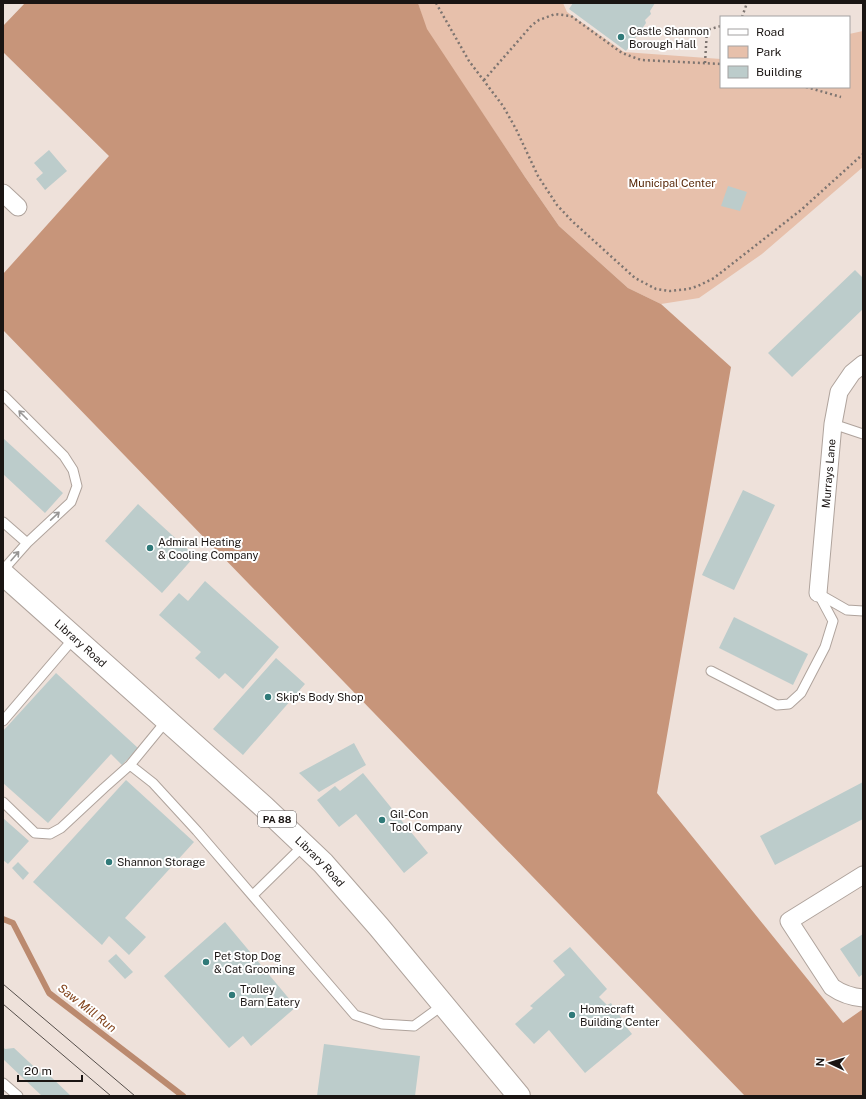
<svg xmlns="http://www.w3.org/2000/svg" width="866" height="1099" font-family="'Public Sans',sans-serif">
  <rect width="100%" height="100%" fill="#eee1da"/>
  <!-- green -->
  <path fill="#e7c0ab" d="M418 3H563L567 12 624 52 721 59V87H849V34L863 31V167L762 254 699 298 661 304 628 288 559 226 525 177 426 29Z"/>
  <!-- forest -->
  <path fill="#c7957a" d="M25 3H418L427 29 525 177 559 226 628 288 661 304 731 367 657 793 843 1023 863 1009V1096H745L3 330V274L109 156 3 52V26Z"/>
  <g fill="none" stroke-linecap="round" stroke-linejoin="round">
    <!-- stream -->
    <path stroke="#bb8a6f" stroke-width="6" d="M3 919 13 923 49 993 183 1096"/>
  </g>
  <!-- building -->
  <path fill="#bccccb" d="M573 3H655L650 11 651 14 645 20 646 23 626 51 569 9Z
    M49 150 67 171 45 190 36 179 43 173 34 163Z
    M728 186 747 192 740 211 721 206Z
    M855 270 863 278V309L792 377 768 353Z
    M3 438 63 493 45 513 3 474Z
    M743 490 775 505 734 590 702 575Z
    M138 504 195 556 162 593 105 541Z
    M205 581 279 647 243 689 225 673 219 679 195 658 201 652 159 615 179 593 188 601Z
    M734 617 808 654 793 685 719 648Z
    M276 658 305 684 243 755 213 729Z
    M56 673 138 748 122 765 111 754 48 823 3 783V731Z
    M354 743 366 765 319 792 299 773Z
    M363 773 428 853 404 873 356 814 339 827 317 800 335 786 340 791Z
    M126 780 194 842 125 918 146 937 129 955 109 936 102 945 33 882Z
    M863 782V819L775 865 760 836Z
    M3 818 29 841 8 864 3 860Z
    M18 862 29 873 23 880 12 868Z
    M225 922 296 1007 251 1046 243 1036 229 1048 164 976Z
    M863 934V974L859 977 840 949Z
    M570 947 607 989 599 997 607 1005 611 1003 625 1023 624 1024 632 1034 585 1073 549 1030 534 1044 515 1024 533 1008 530 1006 565 975 553 961Z
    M116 954 133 972 125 979 108 961Z
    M324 1044 420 1056 415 1096H317Z
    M3 1047 5 1049 14 1048 44 1076 49 1075 71 1096H42L3 1059Z"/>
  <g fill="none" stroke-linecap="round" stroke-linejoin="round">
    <!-- lane casing -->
    <g stroke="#afa39c" stroke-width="11">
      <path id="lane" d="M3 395 64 456 73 470 77 486 71 502 27 543 3 570
        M833 424 863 434
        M3 522 27 543
        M819 594 847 610 863 611
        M711 671 777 705 789 704 801 693 825 647 833 621 818 593
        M167 720 130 765 153 783 197 831 355 1015 382 1024 414 1026 443 1005
        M3 721 74 638
        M3 802 35 833 50 834 61 828 104 788 130 765
        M253 895 304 845
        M3 1083 18 1096"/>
    </g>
    <!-- street casing -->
    <g stroke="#afa39c" stroke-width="19">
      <g id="street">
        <path d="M3 193 18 207"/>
        <path id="s1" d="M818 593 833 424 839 392 852 373 863 364"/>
        <path d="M863 875 789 921 832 987C842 994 851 997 863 998"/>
      </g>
    </g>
    <!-- primary casing -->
    <g stroke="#afa39c" stroke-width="24">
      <g id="primary">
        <path id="s2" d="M3 574 264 807 323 863 379 927 519 1096"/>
      </g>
    </g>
    <!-- path -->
    <path stroke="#7d7470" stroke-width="2.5" stroke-dasharray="2 3" stroke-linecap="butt" d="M436 3 469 61 503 106 516 129 538 176 557 205 572 221 635 278 656 289 670 291 688 289 698 286 714 278 801 210 863 154
      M742 17 747 3
      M705 63 707 30 721 26
      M484 80 532 25 539 20 555 14 571 16 622 53 641 60 721 64
      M806 87 841 97"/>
    <!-- lane -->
    <use href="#lane" stroke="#fff" stroke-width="9"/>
    <!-- street -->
    <use href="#street" stroke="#fff" stroke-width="17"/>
    <!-- primary -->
    <use href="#primary" stroke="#fff" stroke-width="22"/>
    <!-- tram -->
    <path stroke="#554e4a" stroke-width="1" d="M3 984 135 1096
      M3 1004 111 1096"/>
  </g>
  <!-- one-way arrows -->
  <defs><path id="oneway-shaft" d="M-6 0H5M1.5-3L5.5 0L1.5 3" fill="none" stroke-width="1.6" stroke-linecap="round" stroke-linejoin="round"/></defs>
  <g stroke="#989695">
    <use href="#oneway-shaft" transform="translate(23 415) rotate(-135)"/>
    <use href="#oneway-shaft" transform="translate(55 516) rotate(-43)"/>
    <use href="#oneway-shaft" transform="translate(15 556) rotate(-49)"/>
  </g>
  <!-- markers -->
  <g fill="#307a79" stroke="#fff" stroke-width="1.5">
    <circle cx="621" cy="37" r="4"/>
    <circle cx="150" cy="548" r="4"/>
    <circle cx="268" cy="697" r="4"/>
    <circle cx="382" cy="820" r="4"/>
    <circle cx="109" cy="862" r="4"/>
    <circle cx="206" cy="962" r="4"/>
    <circle cx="232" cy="995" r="4"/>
    <circle cx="572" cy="1015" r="4"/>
  </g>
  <g text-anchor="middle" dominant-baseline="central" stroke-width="4" stroke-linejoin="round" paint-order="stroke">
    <!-- shield labels -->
    <rect fill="#fff" stroke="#5f5b5a" stroke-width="1" x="258" y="811" width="38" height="16" rx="3"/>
    <g font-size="10" font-weight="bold" fill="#1a1513">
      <text x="277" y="819">PA 88</text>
    </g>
    <!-- poi labels -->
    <g font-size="11" fill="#1a1513" stroke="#fff" text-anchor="start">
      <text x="629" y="31">Castle Shannon<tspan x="629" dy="13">Borough Hall</tspan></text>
      <text x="158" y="542">Admiral Heating<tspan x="158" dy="13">&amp; Cooling Company</tspan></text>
      <text x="276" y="697">Skip's Body Shop</text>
      <text x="390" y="814">Gil-Con<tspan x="390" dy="13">Tool Company</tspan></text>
      <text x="117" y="862">Shannon Storage</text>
      <text x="214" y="956">Pet Stop Dog<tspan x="214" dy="13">&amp; Cat Grooming</tspan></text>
      <text x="240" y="989">Trolley<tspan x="240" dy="13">Barn Eatery</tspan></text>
      <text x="580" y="1009">Homecraft<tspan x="580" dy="13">Building Center</tspan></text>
    </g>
    <!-- park labels -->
    <g font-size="11" fill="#592a0b" stroke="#fff">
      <text x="672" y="183">Municipal Center</text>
    </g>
    <!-- street labels -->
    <g font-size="11" fill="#1a1513" stroke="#fff">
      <text stroke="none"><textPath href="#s1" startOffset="120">Murrays Lane</textPath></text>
      <text stroke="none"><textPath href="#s2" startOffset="104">Library Road</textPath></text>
      <text stroke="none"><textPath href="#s2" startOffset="428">Library Road</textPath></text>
    </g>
    <!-- water labels -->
    <g font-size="12" font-style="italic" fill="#82431b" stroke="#fff">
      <text transform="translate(87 1008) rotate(38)">Saw Mill Run</text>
    </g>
  </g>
  <!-- border -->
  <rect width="866" height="1099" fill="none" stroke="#1a1513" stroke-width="8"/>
  <!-- legend -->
  <rect x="720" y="16" width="130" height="72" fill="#ffffff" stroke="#a3a1a1"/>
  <rect x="728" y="29" width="20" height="6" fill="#ffffff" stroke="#a3a1a1"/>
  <text x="756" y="36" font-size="12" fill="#1a1513">Road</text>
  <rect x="728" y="46" width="20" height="12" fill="#e7c0ab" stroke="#a3a1a1"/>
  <text x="756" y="56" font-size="12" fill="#1a1513">Park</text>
  <rect x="728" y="66" width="20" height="12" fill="#bccccb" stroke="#a3a1a1"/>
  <text x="756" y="76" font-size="12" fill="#1a1513">Building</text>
  <!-- north arrow -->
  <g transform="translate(830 1063) rotate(274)" stroke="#ffffff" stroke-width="3" paint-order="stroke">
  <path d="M0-3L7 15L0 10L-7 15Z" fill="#1a1513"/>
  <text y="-6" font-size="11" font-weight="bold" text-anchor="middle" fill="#1a1513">N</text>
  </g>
  <!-- scale -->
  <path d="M18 1075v6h64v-6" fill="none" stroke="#1a1513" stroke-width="2"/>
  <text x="24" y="1075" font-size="12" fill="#1a1513" stroke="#ffffff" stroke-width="3" paint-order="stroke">20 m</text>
</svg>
